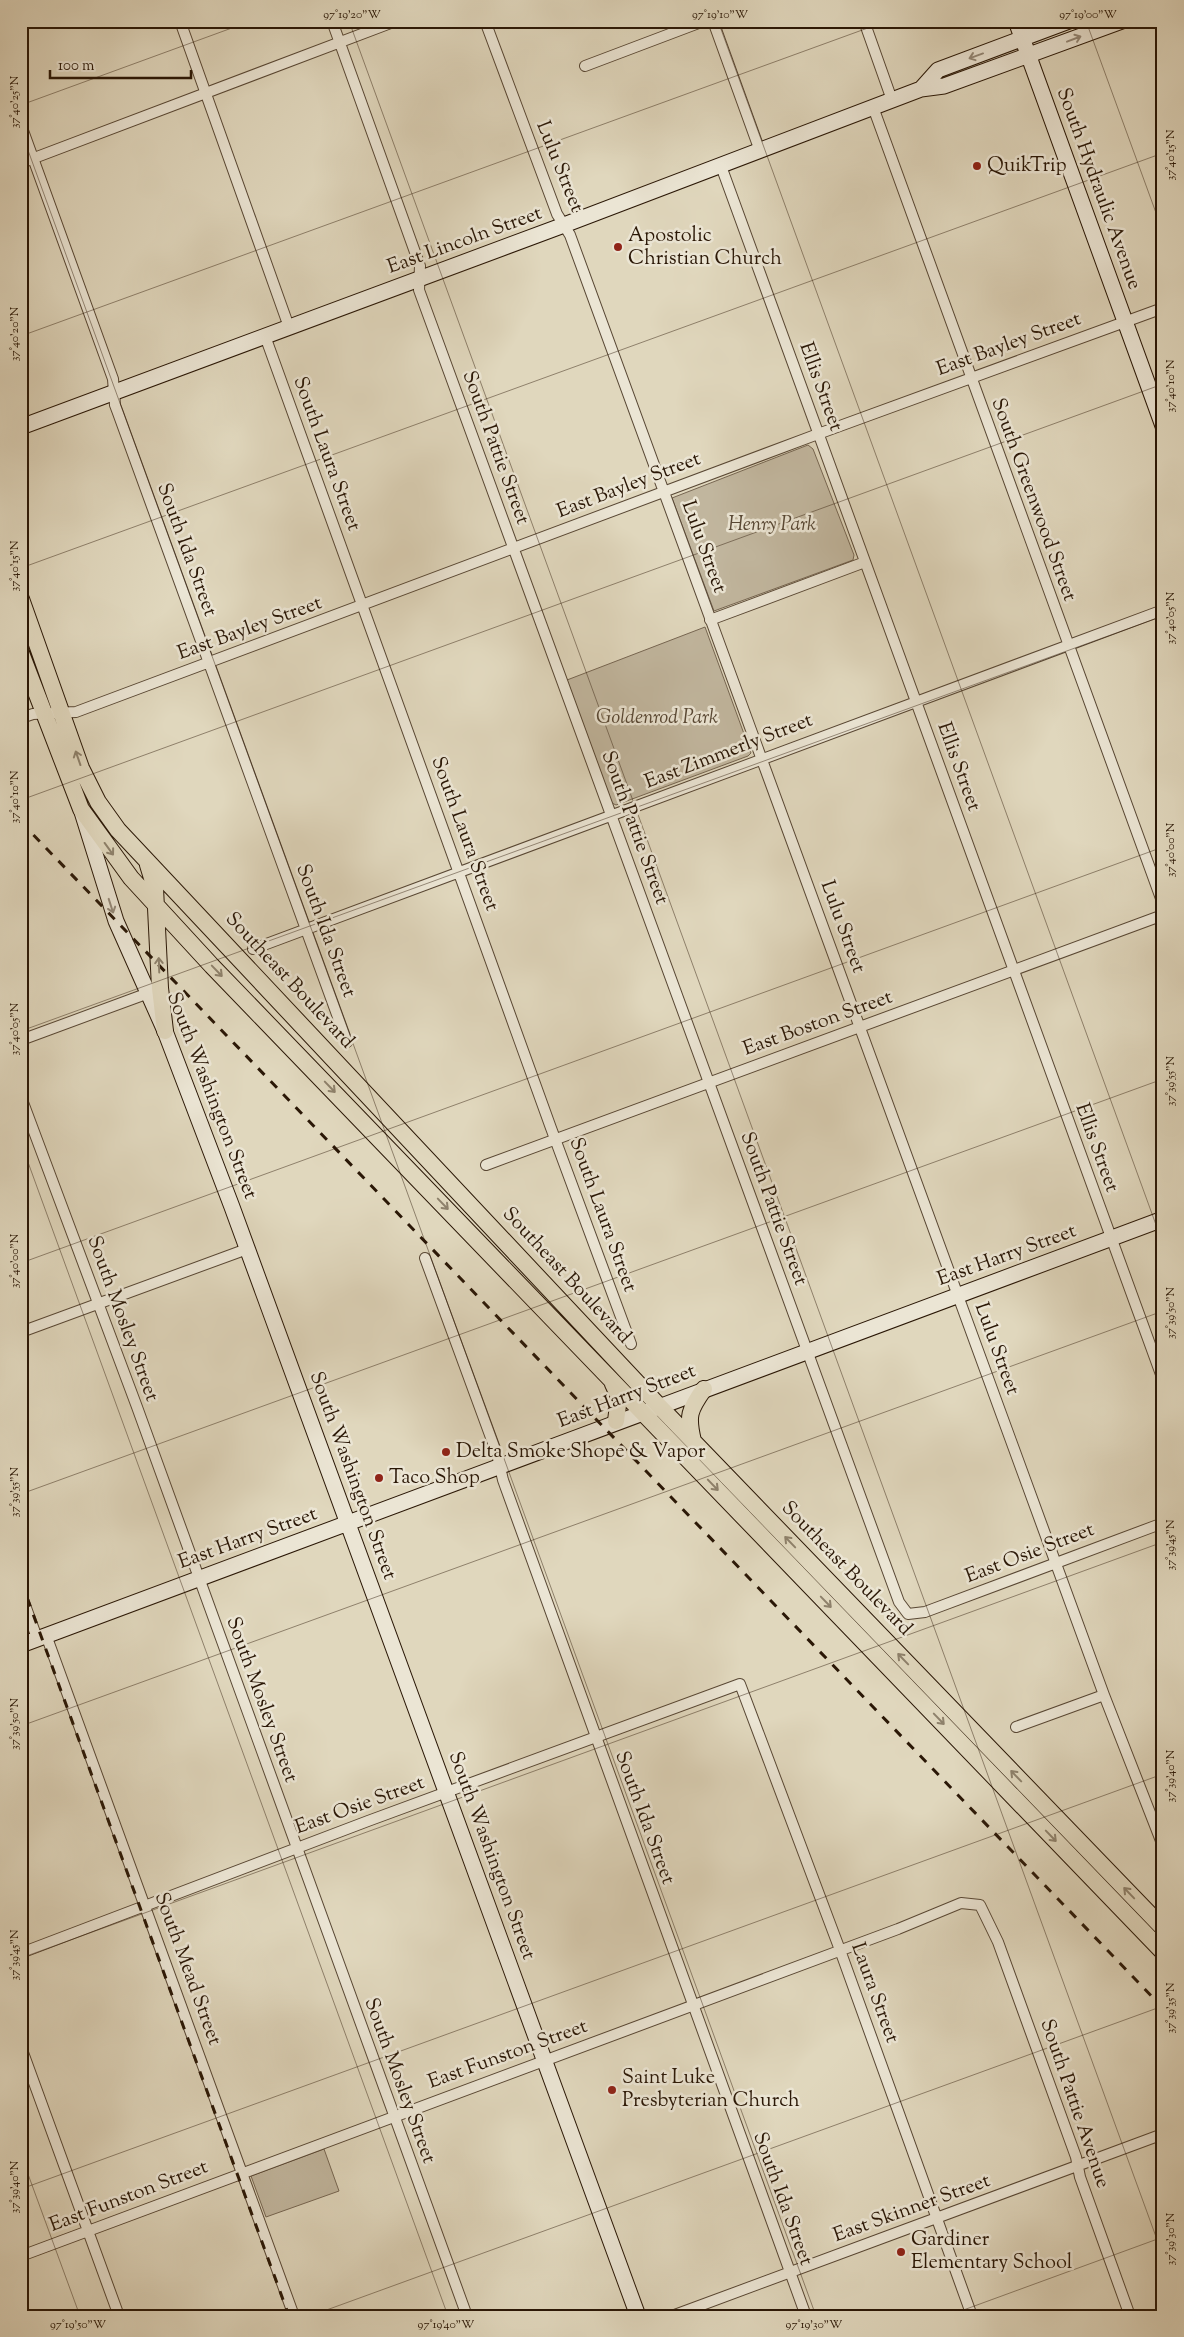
<svg xmlns="http://www.w3.org/2000/svg" width="1184" height="2337" font-family="'Sorts Mill Goudy',serif">
  <rect width="100%" height="100%" fill="#e0d7bd"/>
  <filter id="stains"><feTurbulence type="fractalNoise" baseFrequency=".004" numOctaves="4"/><feColorMatrix values="0 0 0 0 .2 0 0 0 0 .09 0 0 0 0 .02 0 0 0 .5 -.17"/></filter>
  <radialGradient id="worn" r=".72"><stop offset=".6" stop-color="#630" stop-opacity="0"/><stop offset="1" stop-color="#630" stop-opacity=".3"/></radialGradient>
  <!-- green -->
  <path fill="#c1b69e" stroke="#766652" d="M808 445 813 449 854 555 853 560 714 611 672 498Z
    M705 627 751 753 748 756 616 805 612 803 567 680Z
    M324 2149 339 2191 266 2217 251 2176Z"/>
  <g fill="none" stroke-linecap="round" stroke-linejoin="round">
    <!-- street casing -->
    <g stroke="#584734" stroke-width="12">
      <path id="street" d="M180 21 289 327
        M332 21 420 266 419 290 899 1602 908 1614 925 1612 1163 1523
        M485 21 557 214 570 235 1104 1695 1163 1846
        M713 21 760 151
        M864 21 892 100
        M585 66 704 21
        M873 107 1163 904
        M21 125 113 379 115 405 118 413 347 1042
        M21 163 396 21
        M721 166 1163 1380
        M265 336 551 1128 631 1344
        M710 620 865 562
        M21 718 33 714 76 712 818 434 1163 308
        M253 949 1163 610
        M21 1040 154 991
        M21 1097 137 1407 467 2316
        M486 1165 1163 915
        M425 1258 497 1454 503 1480 806 2316
        M21 1332 247 1249
        M21 1594 37 1638
        M46 1635 294 2316
        M1016 1727 1104 1695
        M21 1953 368 1821 740 1684 840 1950 972 2316
        M21 2047 119 2316
        M21 2256 898 1929 961 1903 980 1905 998 1942 1076 2157 1080 2177 1130 2316
        M672 2316 1163 2134"/>
    </g>
    <!-- secondary casing -->
    <g stroke="#2a1706" stroke-width="17">
      <path id="secondary" d="M1016 21 1163 426
        M921 89 938 70 1069 21
        M21 427 564 225 921 89 944 86 1122 21
        M82 812 116 921 165 1031 232 1207 638 2316
        M21 1645 1163 1219"/>
    </g>
    <!-- primary casing -->
    <g stroke="#2a1706" stroke-width="18">
      <path id="primary" d="M21 599 81 768 98 802 118 830 659 1406 1163 1928
        M21 653 81 809 131 878 212 966 1163 1952
        M148 865 155 888 160 988 165 1031
        M613 1384 619 1397 616 1421
        M693 1441C687 1416 689 1410 704 1389"/>
    </g>
    <!-- street -->
    <use href="#street" stroke="#ebe5d4" stroke-width="10"/>
    <!-- secondary -->
    <use href="#secondary" stroke="#ebe5d4" stroke-width="15"/>
    <!-- primary -->
    <use href="#primary" stroke="#e0d7bd" stroke-width="16"/>
    <!-- rail -->
    <path stroke="#2a1706" stroke-width="3" stroke-dasharray="9 9" stroke-linecap="butt" d="M21 822 1163 2008
      M21 1581 289 2316"/>
  </g>
  <!-- one-way arrows -->
  <defs><path id="oneway-shaft" d="M-6 0H5M1.5-3L5.5 0L1.5 3" fill="none" stroke-width="1.6" stroke-linecap="round" stroke-linejoin="round" transform="scale(1.25)"/></defs>
  <g stroke="#948877">
    <use href="#oneway-shaft" transform="translate(1074 39) rotate(-21)"/>
    <use href="#oneway-shaft" transform="translate(976 56) rotate(160)"/>
    <use href="#oneway-shaft" transform="translate(111 906) rotate(72)"/>
  </g>
  <g stroke="#8e816b">
    <use href="#oneway-shaft" transform="translate(78 758) rotate(-109)"/>
    <use href="#oneway-shaft" transform="translate(109 849) rotate(54)"/>
    <use href="#oneway-shaft" transform="translate(159 965) rotate(-92)"/>
    <use href="#oneway-shaft" transform="translate(217 971) rotate(46)"/>
    <use href="#oneway-shaft" transform="translate(330 1087) rotate(46)"/>
    <use href="#oneway-shaft" transform="translate(443 1204) rotate(46)"/>
    <use href="#oneway-shaft" transform="translate(713 1485) rotate(46)"/>
    <use href="#oneway-shaft" transform="translate(790 1542) rotate(-134)"/>
    <use href="#oneway-shaft" transform="translate(826 1602) rotate(46)"/>
    <use href="#oneway-shaft" transform="translate(903 1659) rotate(-134)"/>
    <use href="#oneway-shaft" transform="translate(939 1719) rotate(46)"/>
    <use href="#oneway-shaft" transform="translate(1016 1776) rotate(-134)"/>
    <use href="#oneway-shaft" transform="translate(1051 1836) rotate(46)"/>
    <use href="#oneway-shaft" transform="translate(1129 1893) rotate(-134)"/>
  </g>
  <!-- ticks -->
  <path fill="none" stroke="#2a1706" stroke-width="1" stroke-opacity="0.45" d="M349 21 1163 2256M718 21 1163 1244M1086 21 1163 232M21 105 251 21M21 131 816 2316M21 336 887 21M21 568 1163 153M21 800 1163 384M21 1031 1163 616M21 1143 448 2316M21 1263 1163 847M21 1494 1163 1079M21 1726 1163 1311M21 1958 1163 1542M21 2155 80 2316M21 2189 1163 1774M310 2316 1163 2006M947 2316 1163 2237"/>
  <!-- markers -->
  <g fill="#8f2418" stroke="#ebe5d4" stroke-width="2">
    <circle cx="977" cy="166" r="5"/>
    <circle cx="618" cy="247" r="5"/>
    <circle cx="446" cy="1452" r="5"/>
    <circle cx="379" cy="1478" r="5"/>
    <circle cx="612" cy="2090" r="5"/>
    <circle cx="901" cy="2252" r="5"/>
  </g>
  <g text-anchor="middle" dominant-baseline="central" stroke-width="5" stroke-linejoin="round" paint-order="stroke">
    <!-- poi labels -->
    <g font-size="20" fill="#2a1706" stroke="#ebe5d4" text-anchor="start">
      <text x="987" y="166">QuikTrip</text>
      <text x="628" y="236">Apostolic<tspan x="628" dy="23">Christian Church</tspan></text>
      <text x="456" y="1452">Delta Smoke Shope &amp; Vapor</text>
      <text x="389" y="1478">Taco Shop</text>
      <text x="622" y="2078">Saint Luke<tspan x="622" dy="23">Presbyterian Church</tspan></text>
      <text x="911" y="2240">Gardiner<tspan x="911" dy="23">Elementary School</tspan></text>
    </g>
    <!-- street labels -->
    <g font-size="20" fill="#2a1706" stroke="#ebe5d4">
      <text transform="translate(559 167) rotate(68)">Lulu Street</text>
      <text transform="translate(1098 189) rotate(70)">South Hydraulic Avenue</text>
      <text transform="translate(465 241) rotate(-20)">East Lincoln Street</text>
      <text transform="translate(1009 345) rotate(-20)">East Bayley Street</text>
      <text transform="translate(820 387) rotate(70)">Ellis Street</text>
      <text transform="translate(495 448) rotate(70)">South Pattie Street</text>
      <text transform="translate(326 454) rotate(70)">South Laura Street</text>
      <text transform="translate(629 486) rotate(-21)">East Bayley Street</text>
      <text transform="translate(1033 500) rotate(70)">South Greenwood Street</text>
      <text transform="translate(703 547) rotate(70)">Lulu Street</text>
      <text transform="translate(186 550) rotate(70)">South Ida Street</text>
      <text transform="translate(250 629) rotate(-20)">East Bayley Street</text>
      <text transform="translate(729 752) rotate(-21)">East Zimmerly Street</text>
      <text transform="translate(958 767) rotate(70)">Ellis Street</text>
      <text transform="translate(634 828) rotate(70)">South Pattie Street</text>
      <text transform="translate(464 834) rotate(70)">South Laura Street</text>
      <text transform="translate(842 927) rotate(70)">Lulu Street</text>
      <text transform="translate(325 931) rotate(70)">South Ida Street</text>
      <text transform="translate(289 981) rotate(47)">Southeast Boulevard</text>
      <text transform="translate(818 1024) rotate(-20)">East Boston Street</text>
      <text transform="translate(211 1096) rotate(69)">South Washington Street</text>
      <text transform="translate(1096 1148) rotate(70)">Ellis Street</text>
      <text transform="translate(773 1209) rotate(70)">South Pattie Street</text>
      <text transform="translate(602 1215) rotate(70)">South Laura Street</text>
      <text transform="translate(1007 1256) rotate(-20)">East Harry Street</text>
      <text transform="translate(566 1276) rotate(47)">Southeast Boulevard</text>
      <text transform="translate(122 1319) rotate(70)">South Mosley Street</text>
      <text transform="translate(996 1349) rotate(70)">Lulu Street</text>
      <text transform="translate(627 1397) rotate(-21)">East Harry Street</text>
      <text transform="translate(352 1476) rotate(70)">South Washington Street</text>
      <text transform="translate(248 1539) rotate(-20)">East Harry Street</text>
      <text transform="translate(1030 1554) rotate(-21)">East Osie Street</text>
      <text transform="translate(846 1569) rotate(46)">Southeast Boulevard</text>
      <text transform="translate(261 1700) rotate(70)">South Mosley Street</text>
      <text transform="translate(360 1806) rotate(-20)">East Osie Street</text>
      <text transform="translate(644 1818) rotate(70)">South Ida Street</text>
      <text transform="translate(491 1856) rotate(70)">South Washington Street</text>
      <text transform="translate(187 1969) rotate(70)">South Mead Street</text>
      <text transform="translate(874 1993) rotate(70)">Laura Street</text>
      <text transform="translate(508 2055) rotate(-20)">East Funston Street</text>
      <text transform="translate(399 2081) rotate(70)">South Mosley Street</text>
      <text transform="translate(1074 2104) rotate(71)">South Pattie Avenue</text>
      <text transform="translate(129 2197) rotate(-21)">East Funston Street</text>
      <text transform="translate(782 2199) rotate(70)">South Ida Street</text>
      <text transform="translate(912 2209) rotate(-20)">East Skinner Street</text>
    </g>
    <!-- park labels -->
    <g font-size="20" font-style="italic" fill="#574734" stroke="#ebe5d4">
      <text x="772" y="525">Henry Park</text>
      <text x="657" y="718">Goldenrod Park</text>
    </g>
  </g>
  <!-- margin -->
  <rect width="1184" height="2337" fill="none" stroke="#e0d7bd" stroke-width="55"/>
  <!-- scale -->
  <path d="M50 70v8h141v-8" fill="none" stroke="#2a1706" stroke-width="2.5"/>
  <text x="58" y="70" font-size="15" fill="#2a1706" stroke="#ebe5d4" stroke-width="4" paint-order="stroke">100 m</text>
  <rect x="28" y="28" width="1128" height="2282" fill="none" stroke="#2a1706" stroke-width="2"/>
  <g font-size="12" text-anchor="middle" fill="#2a1706">
    <text x="352" y="18">97°19'20"W</text>
    <text x="720" y="18">97°19'10"W</text>
    <text x="1088" y="18">97°19'00"W</text>
    <text transform="translate(14 102) rotate(-90)" y="4">37°40'25"N</text>
    <text transform="translate(1170 155) rotate(-90)" y="4">37°40'15"N</text>
    <text transform="translate(14 334) rotate(-90)" y="4">37°40'20"N</text>
    <text transform="translate(1170 386) rotate(-90)" y="4">37°40'10"N</text>
    <text transform="translate(14 566) rotate(-90)" y="4">37°40'15"N</text>
    <text transform="translate(1170 618) rotate(-90)" y="4">37°40'05"N</text>
    <text transform="translate(14 797) rotate(-90)" y="4">37°40'10"N</text>
    <text transform="translate(1170 850) rotate(-90)" y="4">37°40'00"N</text>
    <text transform="translate(14 1029) rotate(-90)" y="4">37°40'05"N</text>
    <text transform="translate(1170 1081) rotate(-90)" y="4">37°39'55"N</text>
    <text transform="translate(14 1261) rotate(-90)" y="4">37°40'00"N</text>
    <text transform="translate(1170 1313) rotate(-90)" y="4">37°39'50"N</text>
    <text transform="translate(14 1492) rotate(-90)" y="4">37°39'55"N</text>
    <text transform="translate(1170 1545) rotate(-90)" y="4">37°39'45"N</text>
    <text transform="translate(14 1724) rotate(-90)" y="4">37°39'50"N</text>
    <text transform="translate(1170 1776) rotate(-90)" y="4">37°39'40"N</text>
    <text transform="translate(14 1955) rotate(-90)" y="4">37°39'45"N</text>
    <text transform="translate(1170 2008) rotate(-90)" y="4">37°39'35"N</text>
    <text transform="translate(14 2187) rotate(-90)" y="4">37°39'40"N</text>
    <text transform="translate(1170 2239) rotate(-90)" y="4">37°39'30"N</text>
    <text x="78" y="2328">97°19'50"W</text>
    <text x="446" y="2328">97°19'40"W</text>
    <text x="814" y="2328">97°19'30"W</text>
  </g>
  <rect width="100%" height="100%" filter="url(#stains)"/>
  <rect width="100%" height="100%" fill="url(#worn)"/>
</svg>
